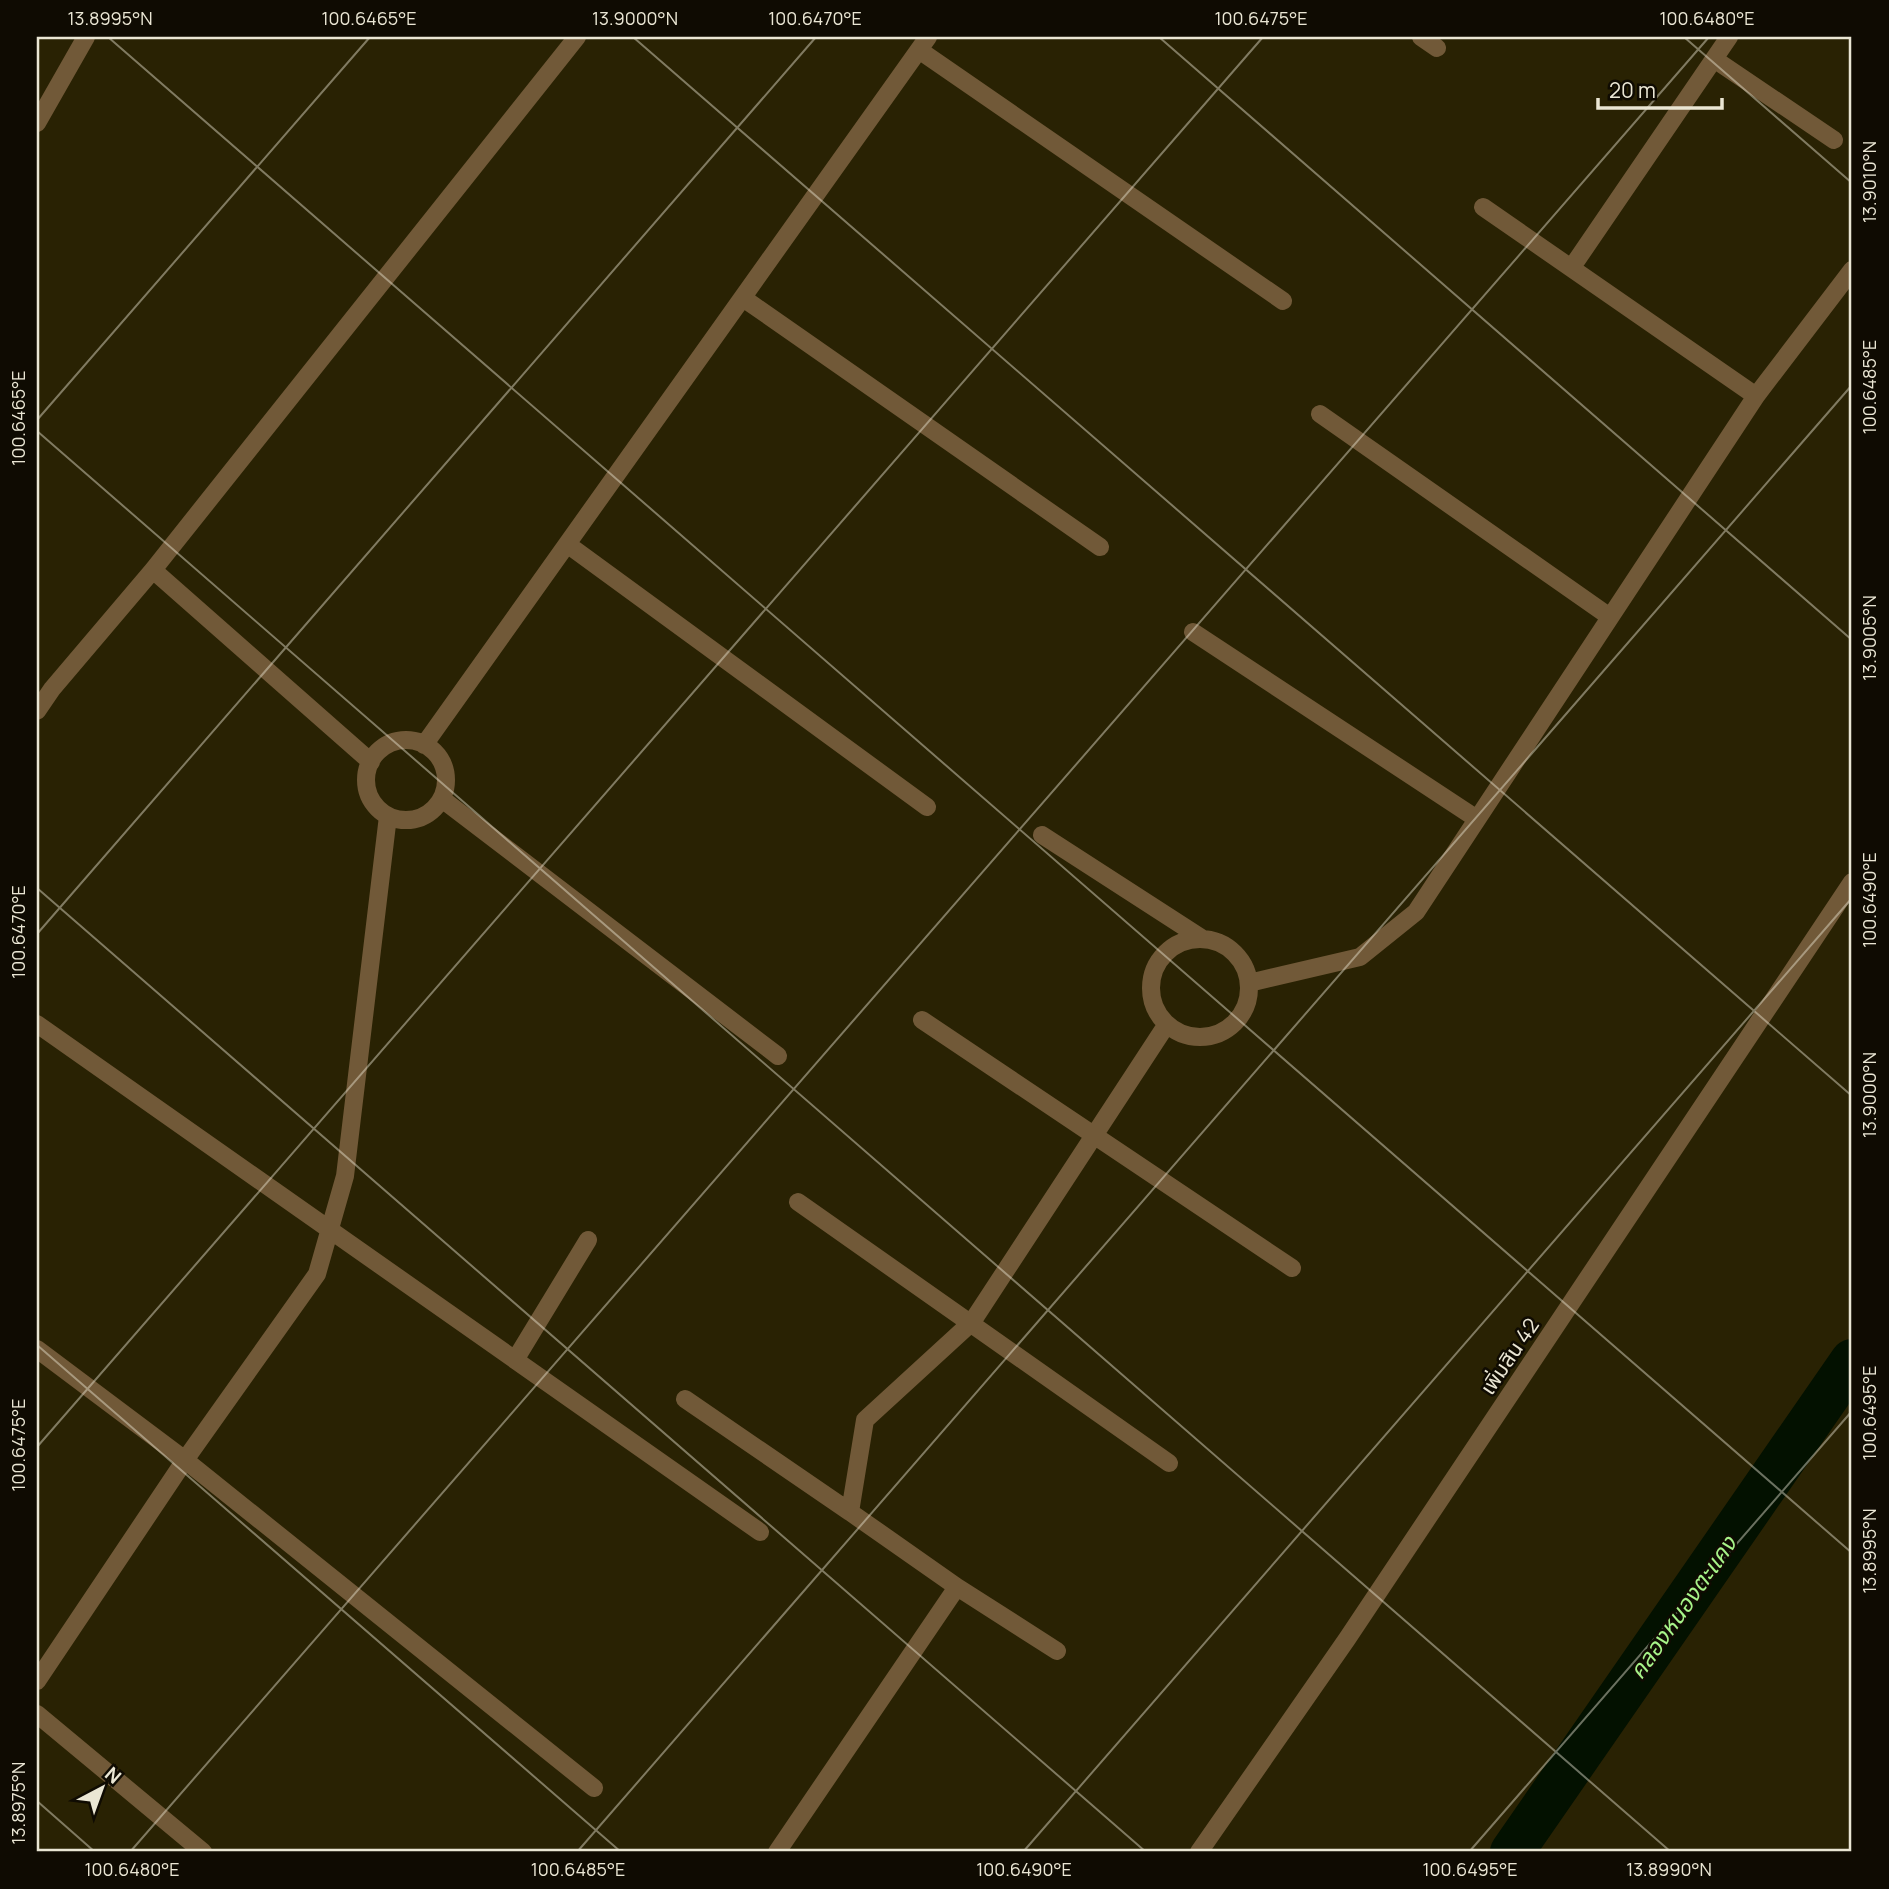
<svg xmlns="http://www.w3.org/2000/svg" width="1889" height="1889" font-family="Manrope,'Noto Sans Thai',sans-serif">
  <rect width="100%" height="100%" fill="#292203"/>
  <g fill="none" stroke-linecap="round" stroke-linejoin="round">
    <!-- canal -->
    <path stroke="#031100" stroke-width="44" d="M1512 1852 1852 1361"/>
    <!-- minor -->
    <path stroke="#715938" stroke-width="18" d="M1421 37 1437 48
      M919 50 1283 301
      M1714 59 1834 140
      M37 123 86 37
      M1483 207 1756 396 1852 270
      M1572 267 1729 37
      M743 298 1100 547
      M1320 414 1610 617
      M567 544 927 807
      M153 570 371 762
      M1193 632 1477 819
      M37 711 52 689 153 570 577 37
      M366 780a40 40 0 1 1 80 0a40 40 0 1 1-80 0Z
      M424 745 928 37
      M442 799 778 1056
      M1042 835 1203 939
      M1151 988a49 49 0 1 1 98 0a49 49 0 1 1-98 0Z
      M1249 983 1360 957 1416 912 1756 396
      M922 1020 1292 1268
      M37 1024 760 1532
      M798 1202 1169 1463
      M37 1349 185 1460 594 1788
      M515 1360 588 1240
      M685 1399 850 1512
      M957 1587 1057 1651
      M37 1681 185 1460 317 1274 345 1176 388 816
      M37 1714 203 1852
      M777 1852 957 1587 850 1512 865 1420 972 1322 1167 1024
      M1199 1852 1347 1639 1852 882"/>
  </g>
  <!-- ticks -->
  <path fill="none" stroke="#eae6d4" stroke-width="2" stroke-opacity="0.45" d="M108 37 1852 1553M633 37 1852 1096M1159 37 1852 640M1684 37 1852 183M37 420 370 37M37 431 1671 1852M37 888 1146 1852M37 934 816 37M37 1345 621 1852M37 1447 1263 37M37 1801 95 1852M130 1852 1709 37M577 1852 1852 385M1023 1852 1852 898M1469 1852 1852 1411"/>
  <g text-anchor="middle" dominant-baseline="central" stroke-width="5" stroke-linejoin="round" paint-order="stroke">
    <!-- street labels -->
    <g font-size="21" fill="#eae6d4" stroke="#0f0b02">
      <text transform="translate(1509 1356) rotate(-56)">เพิ่มสิน 42</text>
    </g>
    <!-- water labels -->
    <g font-size="23" font-style="italic" fill="#a7f389" stroke="#0f0b02">
      <text transform="translate(1682 1607) rotate(-55)">คลองหนองตะแคง</text>
    </g>
  </g>
  <!-- border -->
  <rect width="1889" height="1889" fill="none" stroke="#0f0b02" stroke-width="77"/>
  <!-- north arrow -->
  <g transform="translate(102 1788) rotate(41)" stroke="#0f0b02" stroke-width="5" paint-order="stroke">
  <path d="M0-5L12 26L0 18L-12 26Z" fill="#eae6d4"/>
  <text y="-10" font-size="19" font-weight="bold" text-anchor="middle" fill="#eae6d4">N</text>
  </g>
  <!-- scale -->
  <path d="M1598 98v10h124v-10" fill="none" stroke="#eae6d4" stroke-width="3.5"/>
  <text x="1609" y="98" font-size="21" fill="#eae6d4" stroke="#0f0b02" stroke-width="5" paint-order="stroke">20 m</text>
  <rect x="38" y="38" width="1812" height="1812" fill="none" stroke="#eae6d4" stroke-width="2.5"/>
  <g font-size="18" text-anchor="middle" fill="#eae6d4">
    <text x="110" y="25">13.8995°N</text>
    <text x="369" y="25">100.6465°E</text>
    <text x="635" y="25">13.9000°N</text>
    <text x="815" y="25">100.6470°E</text>
    <text x="1261" y="25">100.6475°E</text>
    <text x="1707" y="25">100.6480°E</text>
    <text transform="translate(1870 182) rotate(-90)" y="6">13.9010°N</text>
    <text transform="translate(1870 387) rotate(-90)" y="6">100.6485°E</text>
    <text transform="translate(19 418) rotate(-90)" y="6">100.6465°E</text>
    <text transform="translate(1870 638) rotate(-90)" y="6">13.9005°N</text>
    <text transform="translate(1870 900) rotate(-90)" y="6">100.6490°E</text>
    <text transform="translate(19 932) rotate(-90)" y="6">100.6470°E</text>
    <text transform="translate(1870 1095) rotate(-90)" y="6">13.9000°N</text>
    <text transform="translate(1870 1413) rotate(-90)" y="6">100.6495°E</text>
    <text transform="translate(19 1445) rotate(-90)" y="6">100.6475°E</text>
    <text transform="translate(1870 1551) rotate(-90)" y="6">13.8995°N</text>
    <text transform="translate(19 1803) rotate(-90)" y="6">13.8975°N</text>
    <text x="132" y="1876">100.6480°E</text>
    <text x="578" y="1876">100.6485°E</text>
    <text x="1024" y="1876">100.6490°E</text>
    <text x="1470" y="1876">100.6495°E</text>
    <text x="1669" y="1876">13.8990°N</text>
  </g>
</svg>
